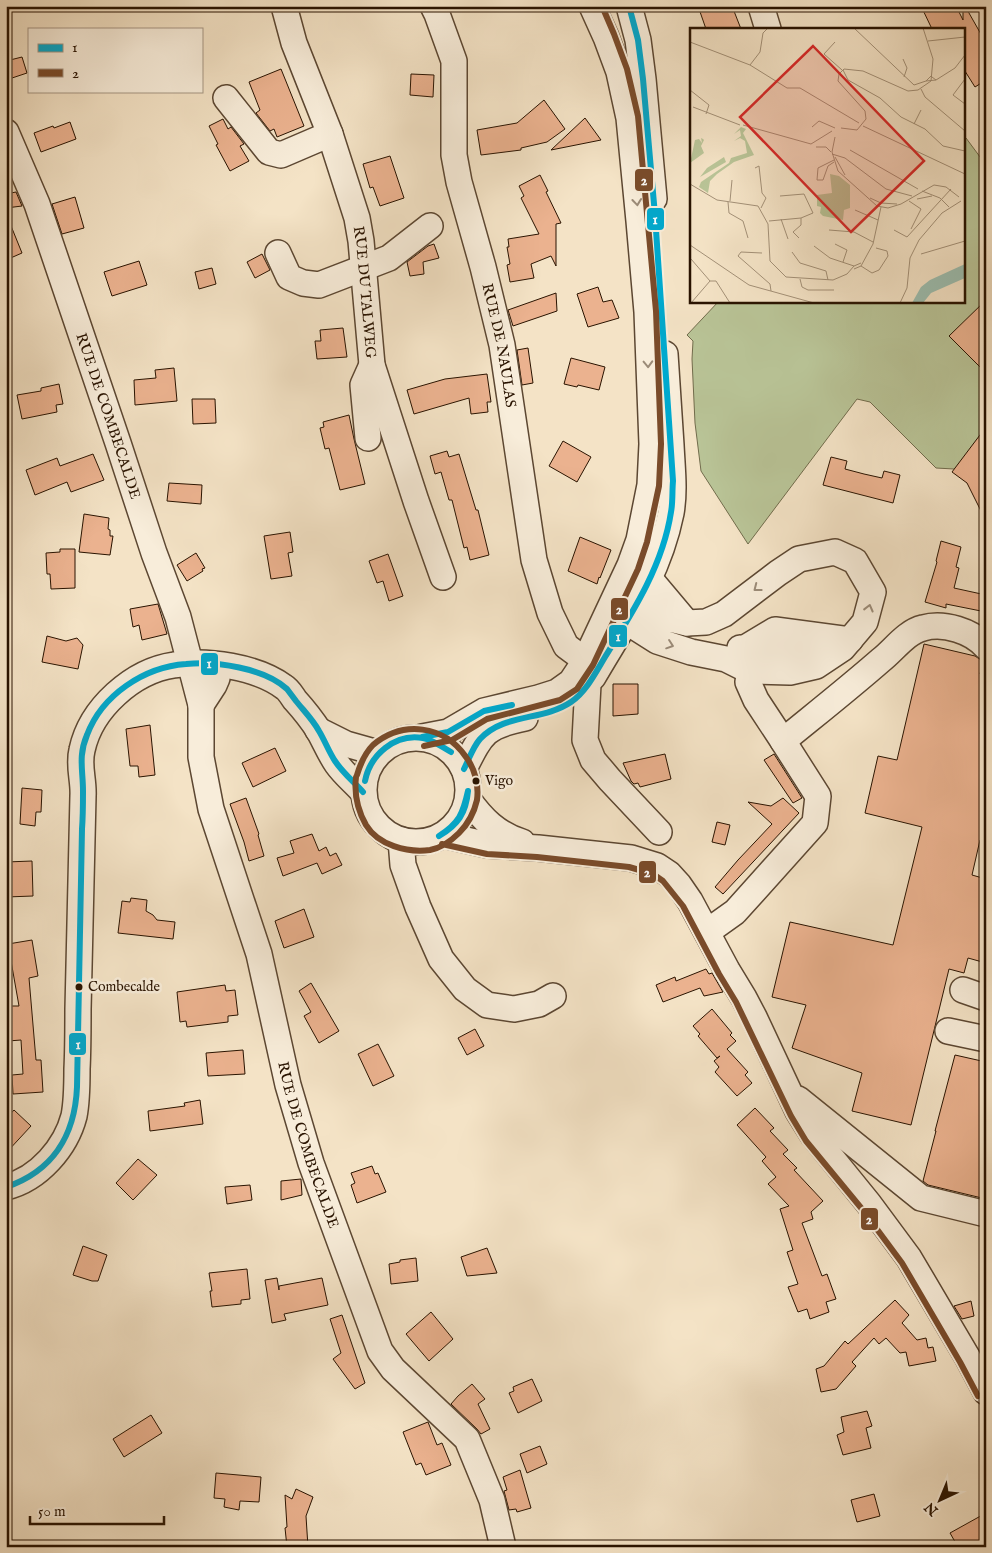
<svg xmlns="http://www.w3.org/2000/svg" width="992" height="1553" font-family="'IM FELL English',serif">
  <rect width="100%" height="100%" fill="#f4e3c6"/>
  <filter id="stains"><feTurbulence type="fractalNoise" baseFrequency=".004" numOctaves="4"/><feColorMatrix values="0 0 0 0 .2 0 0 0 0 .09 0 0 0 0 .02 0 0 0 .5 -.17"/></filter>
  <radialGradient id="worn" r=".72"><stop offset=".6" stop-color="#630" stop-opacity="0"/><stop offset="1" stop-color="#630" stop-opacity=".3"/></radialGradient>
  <!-- green -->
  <path fill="#b9c497" stroke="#716c4c" d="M966 138 986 165V476L954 469 936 468 870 402 857 399 748 544 701 471 695 423 692 359 693 341 687 335 719 301H963V140Z"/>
  <!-- building -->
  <path fill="#ebb28f" stroke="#291300" d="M698 6H732L741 29H706Z
    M921 6H956L963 20V6H965L986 43V80L975 87 963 68V29H932Z
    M22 57 27 73 6 80V61Z
    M281 69 304 126 277 137 274 129 270 131 256 113 260 110 249 82Z
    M411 74 434 75 433 97 410 95Z
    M544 100 565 129 547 142 521 148V150L481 155 477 130 517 123Z
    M585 118 601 140 551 150Z
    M223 119 228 129 231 127 244 144 240 146 249 161 230 171 216 145 218 144 209 126Z
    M70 122 76 139 41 152 34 133 53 126 54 128Z
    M390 156 404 198 380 206 373 187 370 188 363 164Z
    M540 175 548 191 546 192 561 223 556 224V266L551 256 531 264 534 278 510 282 507 265 510 264 507 247H509L508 239 539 234 521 198 524 196 519 186Z
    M16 192 22 206 6 208V194Z
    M75 197 84 228 62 234 52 204Z
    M6 216H7L22 253 6 260Z
    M434 244 439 258 423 262 424 274 410 276 407 262 428 246Z
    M262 254 270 270 255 278 247 262Z
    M139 261 147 285 112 296 104 272Z
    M212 268 216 284 199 289 195 272Z
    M598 287 603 302 612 300 619 318 588 327 577 294Z
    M556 293 557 311 513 326 508 310Z
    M986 300V373L949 336Z
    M343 328 347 357 317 359 315 341H321L320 330Z
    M528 348 533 383 522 385 517 350Z
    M571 358 605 367 599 390 578 385 577 387 564 384Z
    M174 368 177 401 135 405 134 380 156 378 155 370Z
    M487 374 491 402H487L488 412 471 414 469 398 414 414 407 390 445 379Z
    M59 384 63 404 56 405 57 412 22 419 17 395 41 391V388Z
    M192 399H215L216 423 193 424Z
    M349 415 354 439 365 484 340 490 329 448 325 449 320 428 324 427 323 422Z
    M986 427V521L967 483 952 472Z
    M563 441 591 457 577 482 549 466Z
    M447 451 449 457 459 454 476 510H478L489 555 470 560 467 547 464 548 452 500H449L441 472 435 474 430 456Z
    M93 454 104 480 71 492 67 482 35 495 26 470 57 458 60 466Z
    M831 457 847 461 845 469 864 474 882 478 884 471 900 475 893 503 823 485Z
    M169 483 202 485 201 504 167 501Z
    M84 514 109 518 108 529 110 530V536H113L110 555 79 552Z
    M290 532 293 552 288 553 292 576 271 579 264 536Z
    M580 537 611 550 600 578 599 577 597 584 568 571Z
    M941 541 961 547 956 567 959 568 954 588 986 595V612L946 604V608L925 602 937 562 936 561Z
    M60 549H75V588L51 589 50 574H47L46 553 60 552Z
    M196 553 205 568 202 569 203 571 187 581 177 565Z
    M388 554 403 596 389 601 383 581 377 583 369 561Z
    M158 604 167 634 142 640 139 625 133 627 130 609Z
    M47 636 66 641 77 638 83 645 78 669 42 662Z
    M924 644 975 656 983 661 980 674H986V842L980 840 972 875 986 879V963L968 958 964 973 949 969 911 1125 852 1111 862 1073 792 1048 806 1005 772 997 790 922 893 945 922 827 865 813 878 756 897 760Z
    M613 684H638V714L613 716Z
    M150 725 155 775 139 777 138 766H130L126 729Z
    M275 748 286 771 253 787 242 763Z
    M665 754 671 779 640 787 638 783 634 784 631 781 623 763Z
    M774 754 802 798 793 803 764 760Z
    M22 788 42 790 41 812H36L35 826 20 824Z
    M246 798 259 834 258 835 264 856 249 861 244 842 230 804Z
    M783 798 799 813 723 894 715 887 738 860 772 824 748 802 771 806Z
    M717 822 730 825 725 845 712 842Z
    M312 834 319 851 326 847 330 856 336 853 342 865 322 874 317 863 283 876 277 858 294 853 290 841Z
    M32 861 33 896 6 897V862Z
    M131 898 147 900 146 911 153 915 157 920 175 922 173 939 118 933 122 901 130 902Z
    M304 909 314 937 284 948 275 921Z
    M32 940 38 976 29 978 36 1060H41L43 1092 13 1094 12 1075 23 1074 21 1040 8 1041 6 1006H19L8 944Z
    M706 969 709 974 712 973 723 992 704 996 700 988 663 1002 656 985 675 977 676 981Z
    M311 983 339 1031 319 1043 304 1016 311 1012 299 991Z
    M225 985 226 991 235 990 238 1015 228 1016V1022L187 1027 186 1021 180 1022 177 992Z
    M712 1009 732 1033 730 1035 736 1041 727 1049 748 1072 745 1075 752 1083 737 1096 715 1072 719 1067 714 1061 720 1056 717 1058 698 1036 700 1034 693 1026Z
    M475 1029 484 1046 467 1055 458 1038Z
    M378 1044 394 1076 373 1086 358 1054Z
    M243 1050 245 1074 208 1076 206 1053Z
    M955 1055 986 1062V1199L928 1185 923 1181 936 1131H935Z
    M200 1100 203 1124 150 1131 148 1111 185 1106 184 1103Z
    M755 1108 774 1128 770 1131 788 1150 783 1154 797 1168 794 1170 823 1201 811 1212 813 1219 802 1223 822 1276 827 1274 836 1299 826 1302 829 1312 810 1319 807 1309 798 1312 788 1287 798 1284 787 1252 793 1250 780 1209 789 1206 768 1184 776 1177 762 1161 766 1157 737 1125Z
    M14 1110 31 1126 6 1153V1119Z
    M138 1159 157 1175 133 1200 116 1183Z
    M372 1166 375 1174 378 1173 386 1192 357 1203 351 1185 355 1183 351 1173Z
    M301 1179 302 1195 281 1200V1181Z
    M250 1185 252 1200 227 1204 225 1187Z
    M83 1246 107 1255 98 1281H92L73 1275Z
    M487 1248 497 1273 467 1276 461 1257Z
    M416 1258 418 1281 391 1284 389 1264 400 1262V1260Z
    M247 1269 250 1299 241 1300V1304L212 1307 210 1291H212L209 1273Z
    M277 1278 279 1290V1286L322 1278 328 1305 284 1314 286 1320 272 1323 265 1280Z
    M895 1300 909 1315 902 1323 917 1340 926 1338 928 1348 933 1347 936 1361 909 1366 906 1352 900 1353 886 1338 879 1344 874 1338 852 1362 856 1366 836 1389 821 1392 816 1369 824 1366 845 1341 848 1344Z
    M971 1301 974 1316 962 1319 954 1306Z
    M431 1312 453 1339 429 1361 406 1334Z
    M342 1315 365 1383 355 1389 333 1359 341 1353 330 1319Z
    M532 1379 542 1401 518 1413 509 1393 514 1391 513 1387Z
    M472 1384 485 1399 478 1404 490 1429 481 1434 477 1429 451 1404 458 1396Z
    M867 1411 872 1426 866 1428 871 1448 843 1455 837 1435 844 1432 841 1417Z
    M151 1415 162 1433 124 1457 113 1439Z
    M428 1422 437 1445 442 1443 451 1465 426 1475 421 1463 416 1465 403 1432Z
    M540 1446 547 1464 527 1473 520 1454Z
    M520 1470 531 1508 517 1512 516 1509 509 1510 504 1491 507 1490 503 1477Z
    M216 1473 261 1477 259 1502 240 1501 239 1510 224 1507 225 1499 214 1498Z
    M296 1489 313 1497 306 1516 308 1547H287L285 1528 287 1527 285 1495 292 1499Z
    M874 1494 880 1516 857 1522 851 1500Z
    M986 1513V1539L972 1547H958L950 1533Z"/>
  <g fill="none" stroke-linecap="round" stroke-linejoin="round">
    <!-- minor casing -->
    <g stroke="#5c4732" stroke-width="28">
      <g id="minor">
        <path id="s1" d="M284 6 294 43 330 134 357 218 361 241 372 365 416 501 443 577"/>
        <path id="s2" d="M433 6 437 14 454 61V155L459 182 483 267 502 345 534 560 550 613 566 646 597 669"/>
        <path d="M629 6 638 40 643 79 654 199"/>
        <path d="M761 6 768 29"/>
        <path d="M226 98 269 152 281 155 330 134"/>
        <path id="s3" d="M6 132 37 204 118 443 154 553 178 617 201 705 214 685 217 678"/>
        <path d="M278 253 289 277 303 283 319 285 389 258 430 226"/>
        <path d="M368 438 363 385 372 365"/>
        <path d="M650 579 687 623"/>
        <path d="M622 601 624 600 638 603 662 617 687 623 706 622 724 614 778 573 799 559 835 552 855 561 873 592 865 622 843 648 816 666 790 672 750 671 726 659 691 652 657 641 627 622 621 608 622 606"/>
        <path d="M740 648 817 659"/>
        <path d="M745 648 775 630 850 640"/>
        <path d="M750 671 748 682 756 700 783 741C816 714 849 688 881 660 894 650 906 632 923 628 944 622 972 631 986 647"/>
        <path d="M593 677C625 622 658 577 671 513 675 491 672 467 671 445 669 414 667 384 665 354"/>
        <path d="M588 684 585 740 593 760 610 780 659 832"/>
        <path id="s4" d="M201 705V757L211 809 259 954 288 1085 311 1163 380 1351 393 1369 467 1439 492 1500 503 1547"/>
        <path d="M318 730 346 744 378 753"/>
        <path d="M422 737 448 732 484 711 538 698 557 692 571 682 585 661 630 565 639 540 650 485 652 444 647 312 639 221 629 118 619 72 606 37 592 6"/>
        <circle cx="416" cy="790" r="52"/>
        <path d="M464 769C482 733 485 726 525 718"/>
        <path d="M468 799C482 819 497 834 522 842"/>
        <path d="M444 835 488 845 538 848 631 858 657 866 669 874 679 885 690 901 727 970 744 998 754 1017 798 1111 813 1135 869 1204 909 1258 968 1358 986 1392"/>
        <path d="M401 840 403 865 418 907 441 959 465 989 487 1005 514 1009 539 1004 553 996"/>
        <path d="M707 932 735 912 815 823 818 796 783 741"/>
        <path d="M963 990 986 998"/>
        <path d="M948 1031 986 1039"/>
        <path d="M798 1099 921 1198 986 1214"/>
        <path d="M6 1187C39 1179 66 1147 74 1116 77 1101 77 1084 77 1069 78 1049 78 1029 78 1009 80 938 82 867 83 796 84 780 78 766 82 750 91 708 133 671 174 665 207 659 257 667 284 687 289 690 292 696 295 700 304 710 312 720 319 731 325 742 330 754 337 764 344 774 355 783 363 792"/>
      </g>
    </g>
    <!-- minor -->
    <use href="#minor" stroke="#f8edda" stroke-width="25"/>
    <!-- bus-1 casing -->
    <g stroke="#f8edda" stroke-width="10">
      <path id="bus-1" d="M422 737 448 732 484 711 512 705
        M464 769C469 759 473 747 480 739 504 713 543 721 571 702 586 692 596 672 605 657 633 612 663 565 671 512 673 502 672 491 673 481L655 215 643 79 638 40 629 6
        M365 781C370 755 395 733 423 738 433 740 442 747 451 752
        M439 836C459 823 463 814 468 791
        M439 836C458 825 466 813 468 791
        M6 1187C53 1171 75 1135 77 1087 78 1001 81 915 82 829 83 816 83 804 83 791 83 770 78 756 87 735 102 695 144 667 186 664 216 661 264 668 287 689 290 693 293 697 296 701 304 711 313 720 319 731 325 741 329 752 335 761 343 773 354 782 363 792"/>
    </g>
    <!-- bus-2 casing -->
    <g stroke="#f8edda" stroke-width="10">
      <path id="bus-2" d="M424 746 452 740 487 719 560 700 577 689 593 665 638 569 647 542 659 486 661 444 656 311 638 116 627 69 614 34 602 6
        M356 777C354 794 357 809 366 825 378 845 407 853 430 850 441 848 451 841 459 833 468 824 474 813 477 800 479 785 475 769 466 757 444 725 403 720 373 745 365 753 360 765 357 775
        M442 844 487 854 537 857 629 867 653 874 663 881 683 906 719 974 736 1002 791 1116 806 1141 862 1209 902 1263 960 1362 978 1396"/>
    </g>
    <!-- bus-1 -->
    <use href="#bus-1" stroke="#00a9ce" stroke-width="6"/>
    <!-- bus-2 -->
    <use href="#bus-2" stroke="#7a4b2a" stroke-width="6"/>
  </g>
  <!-- one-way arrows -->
  <defs><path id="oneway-chevron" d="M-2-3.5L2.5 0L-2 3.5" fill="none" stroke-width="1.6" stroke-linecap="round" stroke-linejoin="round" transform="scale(1.25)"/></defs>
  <g stroke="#9b8b78">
    <use href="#oneway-chevron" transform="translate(637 202) rotate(84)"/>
    <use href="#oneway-chevron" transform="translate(648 364) rotate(88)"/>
    <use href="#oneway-chevron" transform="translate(757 588) rotate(142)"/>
    <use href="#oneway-chevron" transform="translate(869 608) rotate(-76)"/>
    <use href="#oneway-chevron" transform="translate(670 645) rotate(19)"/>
  </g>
  <!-- markers -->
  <g fill="#291300" stroke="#f8edda" stroke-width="2">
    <circle cx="476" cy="781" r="4.5"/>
    <circle cx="79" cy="987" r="4.5"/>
  </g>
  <g text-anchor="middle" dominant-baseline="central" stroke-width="5" stroke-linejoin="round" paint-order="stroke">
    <!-- bus labels -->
    <g font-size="14" fill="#291300" stroke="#f8edda" text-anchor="start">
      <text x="485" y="781">Vigo</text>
      <text x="88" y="987">Combecalde</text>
    </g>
    <!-- street labels -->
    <g font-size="15" fill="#291300" stroke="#f8edda">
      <text stroke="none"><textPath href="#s1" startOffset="299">RUE DU TALWEG</textPath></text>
      <text stroke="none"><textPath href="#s2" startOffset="349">RUE DE NAULAS</textPath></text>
      <text stroke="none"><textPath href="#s3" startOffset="302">RUE DE COMBECALDE</textPath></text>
      <text stroke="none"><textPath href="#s4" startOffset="455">RUE DE COMBECALDE</textPath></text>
    </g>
  </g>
  <!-- overview -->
  <g transform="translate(690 28)">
    <rect width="275" height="275" fill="#f4e3c6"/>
    <path d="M51 99 56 101 53 105 64 127 44 134 27 146 20 153 18 165 9 159 11 154 39 135 41 130 57 125 55 113 50 110 44 113 51 108 50 102 44 106ZM11 110 13 111 14 112 11 118 14 125 0 135 5 112 9 111 12 115ZM34 129 36 134 10 149 17 140ZM140 146 149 148 160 157V180L154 182 153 192 133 188 130 185 131 179 127 178V167L142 165Z" fill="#b9c497"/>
    <path d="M275 236V250L241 265 233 275H222L231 259 240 252Z" fill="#9cbeb0"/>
    <path fill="none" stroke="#a39077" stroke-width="1" d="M164 0 224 57 236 53M238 13 275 9M0 14 60 37 97 60H110L169 95M145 14 134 26 152 42M213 31 217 40 214 49M60 37 70 24 73 5 78 0M153 42 158 52 190 70 211 89 235 101 253 118 275 123M241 48 242 49 246 52 236 53ZM275 51 263 67 275 76M246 52 265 40 275 27M231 61 235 69 275 103M0 62 19 77 16 86M3 79 50 97M224 96 231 82M53 97 121 116 142 103M173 98 275 146M122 99 129 93 145 100M151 100 167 102 176 91 175 83 148 53 149 46 154 41 173 43 218 63 228 62 241 53 243 31 233 0M145 109 142 124 148 143 187 178 198 180 211 176 244 157 256 159 269 169M126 119H136L141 124M160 122 228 161M142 126 155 130 196 161 222 168M145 129 155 147M144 132 128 140 127 152H133L138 138 144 134M65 140 69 138 72 165 76 170 71 180M0 156 27 172 68 178 78 196 80 233 96 249 143 252 157 246 164 238 171 235M232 163 250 170 259 179M180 170 191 175 207 176M227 171 242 168M40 173 42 152M219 173 231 181 221 201M38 174 39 185 53 193 58 210M165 182 188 192M91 191 98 211M79 193 111 190 123 185 114 166 90 168M139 202 164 204 183 214M204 202 217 209 261 161M109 210 103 204 111 197V190M145 216 157 222 153 234M0 217 59 257 124 275M124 218 140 230 164 238M102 224 110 235 136 243 138 252M72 225 51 224 48 228 80 256 81 263M231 226 275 213M1 231 20 253M171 238 182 245 189 242 198 228 197 223 186 220M164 241 171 238 183 216 191 179M110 251 112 259 118 262H144M20 253H26L40 275M1 275 20 253M210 275 217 260 220 230 229 212 252 185 271 173"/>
    <path fill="#d62828" fill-opacity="0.15" stroke="#d62828" stroke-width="2.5" d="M123 18 234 133 161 204 50 89Z"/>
    <rect width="275" height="275" fill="none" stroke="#291300" stroke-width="2.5"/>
  </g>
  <g stroke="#f8edda" stroke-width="2">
    <rect x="634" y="168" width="20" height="24" rx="5" fill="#7a4b2a"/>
    <rect x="646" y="207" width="19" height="24" rx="5" fill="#00a9ce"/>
    <rect x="610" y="597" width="19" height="24" rx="5" fill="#7a4b2a"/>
    <rect x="608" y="624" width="20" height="24" rx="5" fill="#00a9ce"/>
    <rect x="200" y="652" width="19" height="24" rx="5" fill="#00a9ce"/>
    <rect x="638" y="860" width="19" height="24" rx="5" fill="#7a4b2a"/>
    <rect x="68" y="1032" width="19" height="24" rx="5" fill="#00a9ce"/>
    <rect x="860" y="1207" width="19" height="24" rx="5" fill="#7a4b2a"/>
  </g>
  <g font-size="14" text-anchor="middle" font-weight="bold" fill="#fff">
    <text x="644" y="185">2</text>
    <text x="655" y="224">1</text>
    <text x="619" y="614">2</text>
    <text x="618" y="641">1</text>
    <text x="209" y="668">1</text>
    <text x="647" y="877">2</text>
    <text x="78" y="1049">1</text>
    <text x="869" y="1224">2</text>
  </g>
  <!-- margin -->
  <rect width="992" height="1553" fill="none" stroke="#f4e3c6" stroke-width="25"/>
  <rect x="8" y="8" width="977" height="1538" fill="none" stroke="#291300" stroke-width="2.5"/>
  <rect x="12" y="12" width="967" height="1528" fill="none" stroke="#291300"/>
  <!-- legend -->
  <rect x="28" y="28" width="175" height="65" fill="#f8edda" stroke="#a59683"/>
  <rect x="38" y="44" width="25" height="8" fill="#00a9ce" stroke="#a59683"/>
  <text x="72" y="52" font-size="15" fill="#291300">1</text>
  <rect x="38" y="69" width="25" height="8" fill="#7a4b2a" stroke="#a59683"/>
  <text x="72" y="78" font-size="15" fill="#291300">2</text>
  <!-- north arrow -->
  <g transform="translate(940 1500) rotate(224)" stroke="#f8edda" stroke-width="4" paint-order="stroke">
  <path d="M0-4L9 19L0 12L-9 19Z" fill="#291300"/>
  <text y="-8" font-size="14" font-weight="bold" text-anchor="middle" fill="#291300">N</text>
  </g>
  <!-- scale -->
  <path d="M30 1516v8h134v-8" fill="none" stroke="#291300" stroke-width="2.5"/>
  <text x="38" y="1516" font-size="15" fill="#291300" stroke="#f8edda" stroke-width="4" paint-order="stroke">50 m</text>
  <rect width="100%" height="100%" filter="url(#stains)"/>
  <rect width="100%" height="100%" fill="url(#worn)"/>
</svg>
